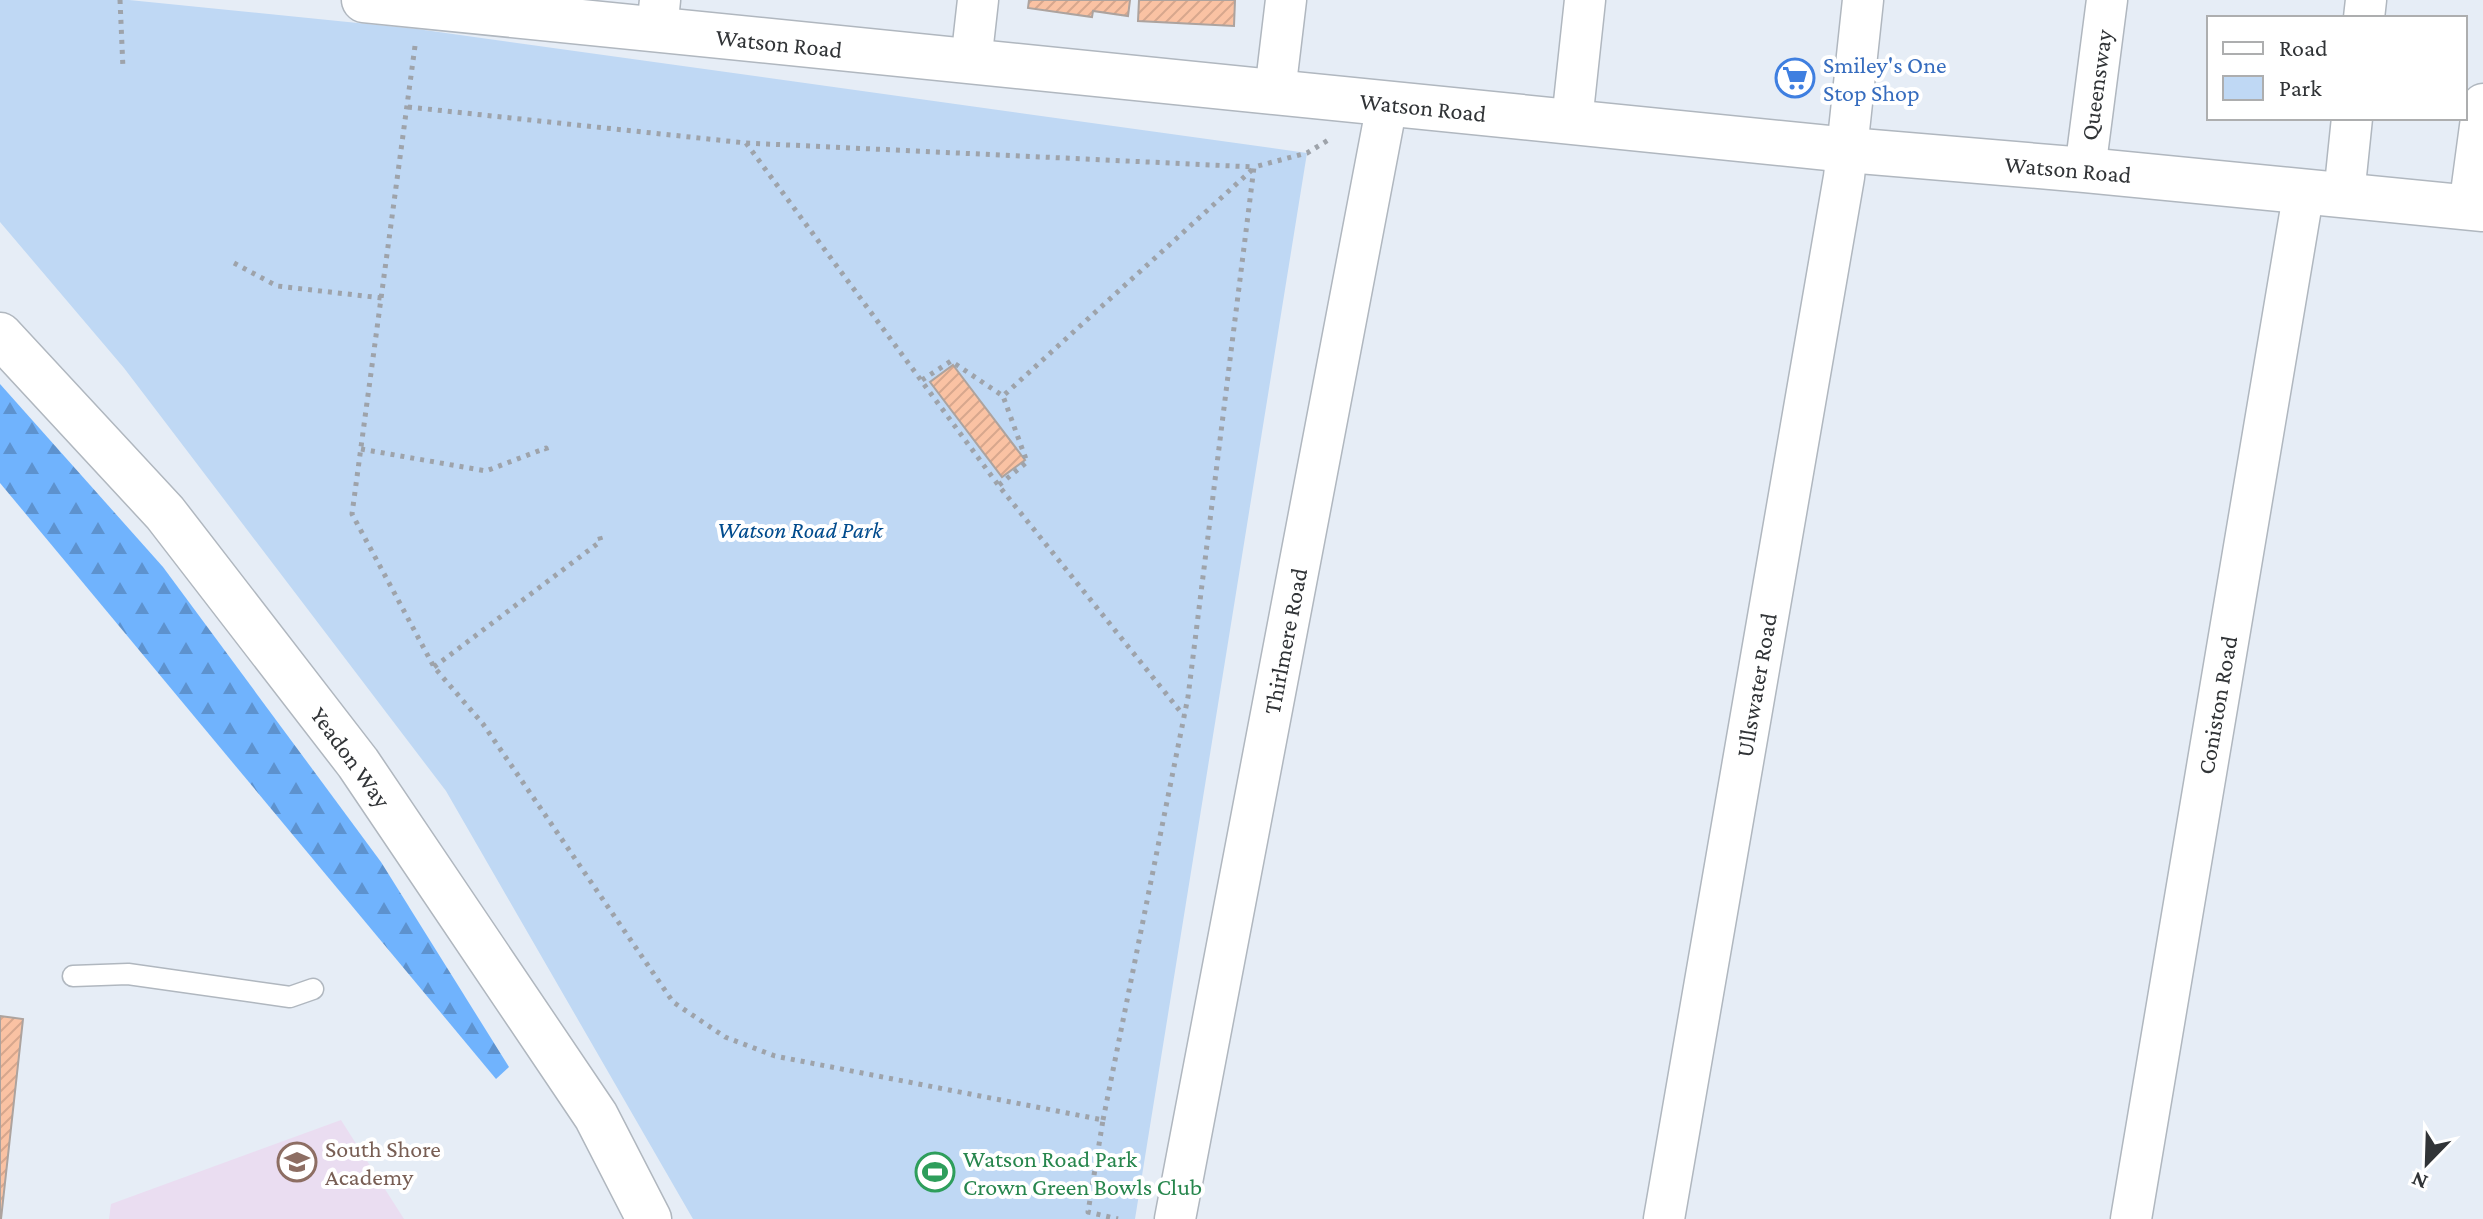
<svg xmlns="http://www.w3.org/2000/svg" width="2483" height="1219" font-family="'Crimson Pro',serif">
  <defs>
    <pattern id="forest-firs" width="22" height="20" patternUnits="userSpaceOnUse" patternTransform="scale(2)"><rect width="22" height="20" fill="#70b3fd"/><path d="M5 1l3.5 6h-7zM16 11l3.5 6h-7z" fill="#5d92ce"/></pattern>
    <pattern id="building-hatch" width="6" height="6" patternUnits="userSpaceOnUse" patternTransform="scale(2)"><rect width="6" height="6" fill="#fac2a3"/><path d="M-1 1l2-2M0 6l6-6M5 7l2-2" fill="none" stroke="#d7a78d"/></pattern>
  </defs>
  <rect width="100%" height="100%" fill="#e6edf6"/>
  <!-- education -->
  <path fill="#eaddf1" d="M341 1120 404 1219H109L111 1204Z"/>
  <!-- green -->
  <path fill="#bfd8f4" d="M0 0H129L417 29 1307 153 1135 1219H693L446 791 124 368 0 222Z"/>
  <!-- forest -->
  <path fill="url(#forest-firs)" d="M0 384 163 567 381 862 509 1067 496 1079 0 483Z"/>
  <!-- building -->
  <path fill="url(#building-hatch)" stroke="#ada39e" stroke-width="2" d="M1029 0H1130L1128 16 1093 11 1092 17 1028 8Z
    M1139 0H1235L1234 26 1138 21Z
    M953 365 1025 460 1002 477 930 382Z
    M0 1016 23 1019 1 1219H0Z"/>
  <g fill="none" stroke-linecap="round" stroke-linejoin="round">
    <!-- lane casing -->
    <g stroke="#b0b7bf" stroke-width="23">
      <path id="lane" d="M73 976 128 974 290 997 313 989"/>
    </g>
    <!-- street casing -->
    <g stroke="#b0b7bf" stroke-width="43">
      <path id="street" d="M2364 18 2366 0
        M657 30 660 0
        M971 62 978 0
        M1275 92 1286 0
        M1572 121 1585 0
        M2085 170 2107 0
        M2344 195 2352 118
        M2469 208 2483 104
        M1175 1219 1387 104
        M1664 1219 1844 177 1863 0
        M2131 1219 2304 190"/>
    </g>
    <!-- secondary casing -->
    <g stroke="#b0b7bf" stroke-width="47">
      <path id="secondary" d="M364 0 1848 150 2085 170 2483 209
        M0 335 165 513 358 763 596 1116 649 1219"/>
    </g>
    <!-- path -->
    <path stroke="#9ea3aa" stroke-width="5" stroke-dasharray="4 6" stroke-linecap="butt" d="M120 0 123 69
      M415 46 352 514 434 667 483 724 673 1002 725 1037 775 1056 1103 1120 1088 1212 1118 1219
      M408 107 746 143 1254 167
      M746 143 999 486 1184 716
      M234 263 277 286 382 298
      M922 380 951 361 1003 396 1254 168
      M361 449 486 471 546 448 548 454
      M999 485 1027 462 1003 396
      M434 667 601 541 598 531
      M1103 1120 1188 697 1254 167 1307 153 1330 139"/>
    <!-- lane -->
    <use href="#lane" stroke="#fff" stroke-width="20"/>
    <!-- street -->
    <use href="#street" stroke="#fff" stroke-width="40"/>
    <!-- secondary -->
    <use href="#secondary" stroke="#fff" stroke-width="44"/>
  </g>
  <!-- icons -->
  <defs>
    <g id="supermarket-ring" transform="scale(2)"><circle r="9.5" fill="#fff" stroke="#3f7fe0" stroke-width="1.5"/><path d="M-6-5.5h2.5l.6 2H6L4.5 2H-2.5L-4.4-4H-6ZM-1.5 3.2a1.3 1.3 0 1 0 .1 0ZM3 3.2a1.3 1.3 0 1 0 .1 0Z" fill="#3f7fe0"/></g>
    <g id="school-ring" transform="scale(2)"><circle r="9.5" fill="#fff" stroke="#8d6e63" stroke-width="1.5"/><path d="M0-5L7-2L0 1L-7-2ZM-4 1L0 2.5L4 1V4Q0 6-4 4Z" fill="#8d6e63"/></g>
    <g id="stadium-ring" transform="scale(2)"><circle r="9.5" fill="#fff" stroke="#2e9e5b" stroke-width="1.5"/><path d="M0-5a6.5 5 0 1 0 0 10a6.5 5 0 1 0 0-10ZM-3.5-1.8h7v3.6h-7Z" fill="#2e9e5b"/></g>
  </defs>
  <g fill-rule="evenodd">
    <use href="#supermarket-ring" x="1795" y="78"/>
    <use href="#school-ring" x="297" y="1162"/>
    <use href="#stadium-ring" x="935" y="1172"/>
  </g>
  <g text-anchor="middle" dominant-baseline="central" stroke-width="8" stroke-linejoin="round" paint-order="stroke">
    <!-- street labels -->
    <g font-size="24" fill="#313437" stroke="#fff">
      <text transform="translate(779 43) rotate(6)">Watson Road</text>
      <text transform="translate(2096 85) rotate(-82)">Queensway</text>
      <text transform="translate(1423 107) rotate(6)">Watson Road</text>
      <text transform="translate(2068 169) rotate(5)">Watson Road</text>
      <text transform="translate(1285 641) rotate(-79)">Thirlmere Road</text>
      <text transform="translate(1756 685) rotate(-80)">Ullswater Road</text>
      <text transform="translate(2217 705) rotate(-80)">Coniston Road</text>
      <text transform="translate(351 757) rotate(54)">Yeadon Way</text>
    </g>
    <!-- shop labels -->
    <g font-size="24" fill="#366cbe" stroke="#fff" text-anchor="start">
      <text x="1823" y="64">Smiley's One<tspan x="1823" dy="28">Stop Shop</tspan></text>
    </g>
    <!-- park labels -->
    <g font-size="24" font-style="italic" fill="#004b8d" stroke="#fff">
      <text x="800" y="529">Watson Road Park</text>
    </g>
    <!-- education labels -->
    <g font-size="24" fill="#785e54" stroke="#fff" text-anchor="start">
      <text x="325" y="1148">South Shore<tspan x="325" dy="28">Academy</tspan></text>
    </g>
    <!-- leisure labels -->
    <g font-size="24" fill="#27864d" stroke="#fff" text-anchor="start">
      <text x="963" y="1158">Watson Road Park<tspan x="963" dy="28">Crown Green Bowls Club</tspan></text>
    </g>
  </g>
  <!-- legend -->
  <rect x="2207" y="16" width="260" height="104" fill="#ffffff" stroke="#adaeaf" stroke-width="2"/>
  <rect x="2223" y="42" width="40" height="12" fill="#ffffff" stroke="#adaeaf" stroke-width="2"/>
  <text x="2279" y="56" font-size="24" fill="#313437">Road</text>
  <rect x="2223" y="76" width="40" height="24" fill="#bfd8f4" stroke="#adaeaf" stroke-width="2"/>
  <text x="2279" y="96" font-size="24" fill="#313437">Park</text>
  <!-- north arrow -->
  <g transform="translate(2427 1163) rotate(203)" stroke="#ffffff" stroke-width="6" paint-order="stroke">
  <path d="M0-6L14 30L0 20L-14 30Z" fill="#313437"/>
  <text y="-12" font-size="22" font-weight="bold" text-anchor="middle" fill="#313437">N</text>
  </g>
</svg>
